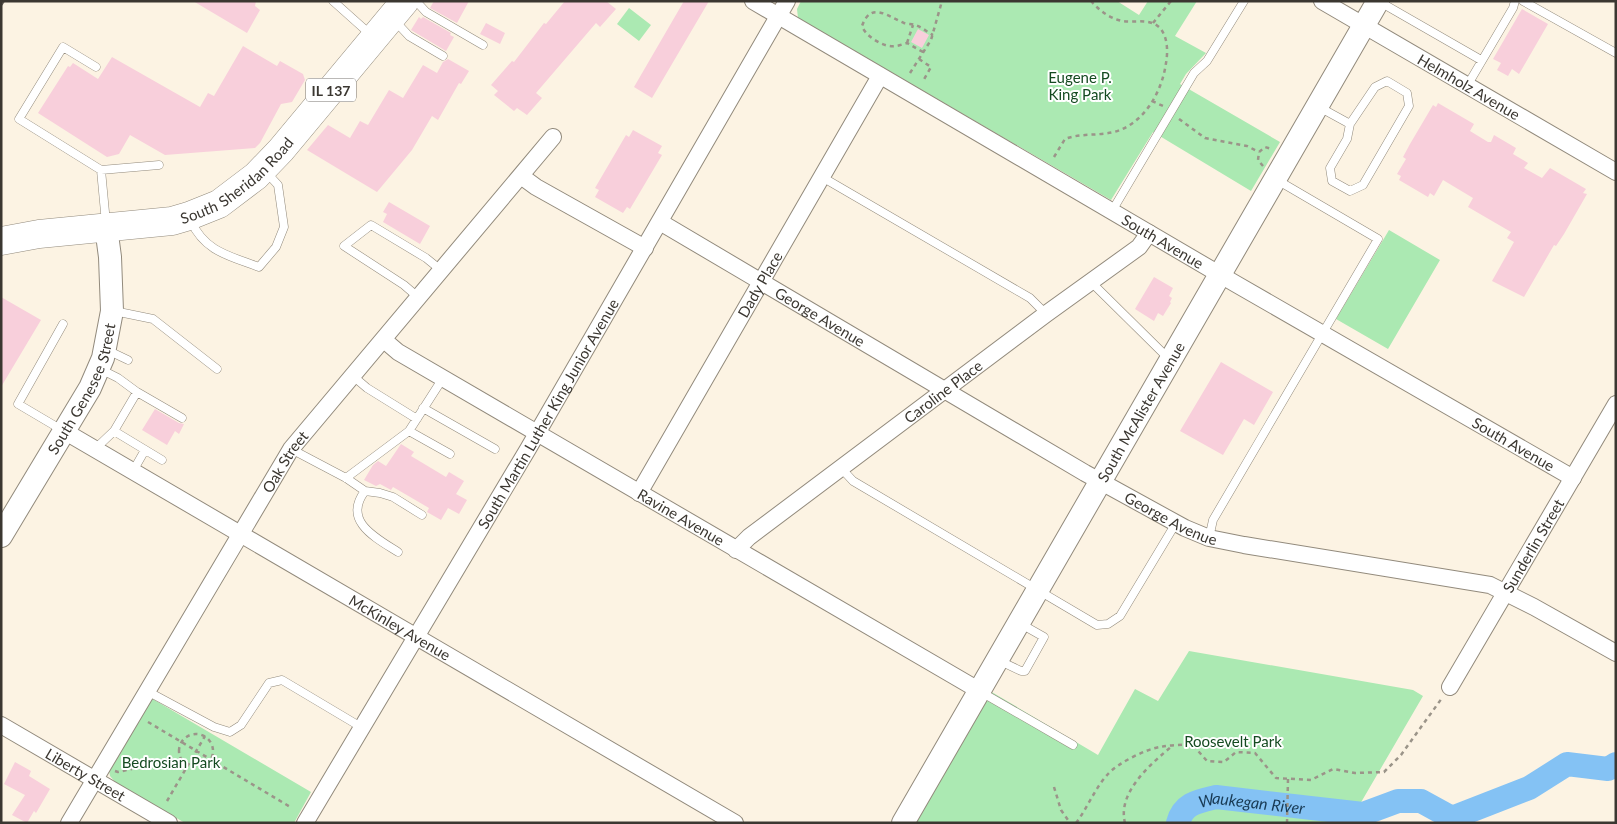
<svg xmlns="http://www.w3.org/2000/svg" width="1617" height="824" font-family="Lato,sans-serif">
  <rect width="100%" height="100%" fill="#fcf3e3"/>
  <!-- green -->
  <path fill="#abe9b2" d="M801 1H1117L1139 15 1148 1H1197L1175 36 1206 53 1186 74 1180 84 1280 142 1251 191 1153 132 1111 200 798 18 797 9Z
    M629 8 651 25 639 41 617 24Z
    M1389 230 1440 260 1388 349 1336 319Z
    M1189 651 1413 690 1423 696 1349 823H914L990 691 1098 755 1135 689 1158 701Z
    M151 698 311 792 294 823H185L116 783 110 776 109 770Z"/>
  <g fill="none" stroke-linecap="round" stroke-linejoin="round">
    <!-- river -->
    <path stroke="#84c2f4" stroke-width="24" id="s1" d="M1178 823C1183 803 1199 801 1216 797L1363 814 1398 801H1421L1452 818 1529 788 1567 764 1608 769 1616 764"/>
  </g>
  <!-- building -->
  <path fill="#f8cfdb" d="M193 1H256L255 6 260 10 247 33Z
    M434 1H469L457 23 430 8Z
    M565 1H606L616 9 600 27 596 23 536 93 542 98 527 115 517 108 514 111 494 95 498 91 491 85 512 61 514 62 544 23 546 24Z
    M684 1H709L652 98 634 87Z
    M1522 9 1548 24 1519 74 1512 69 1508 76 1497 70 1501 63 1493 59Z
    M419 17 421 19 423 17 451 33 450 35 454 37 446 51 411 30Z
    M486 23 505 33 500 44 480 34Z
    M918 29 929 35 922 48 911 42Z
    M243 46 277 66 280 61 303 74 305 80 292 102 281 104 260 143 255 148 165 155 130 135 119 154 107 157 38 113 68 66 70 67 73 63 98 79 112 57 200 107 208 93 214 96Z
    M448 59 469 71 461 84 459 83 438 120 432 116 412 150 377 192 307 150 328 125 350 138 360 121 368 125 389 90 403 98 423 65 437 73 443 62Z
    M1438 103 1474 124 1470 131 1488 142H1491L1494 135 1516 148 1513 154 1528 163 1524 168 1542 178 1550 168 1586 189 1583 193 1587 194 1564 234 1556 246 1554 245 1524 297 1492 281 1514 242 1507 238 1511 232 1468 207 1473 198 1443 180 1434 196 1430 193 1428 197 1399 180 1401 176 1397 174 1406 159 1403 157 1410 144 1433 105 1436 107Z
    M633 130 662 146 658 153 662 155 630 209 627 207 623 213 595 197 599 190 595 188 626 135 629 137Z
    M389 202 430 226 420 244 383 222 387 214 383 212Z
    M1154 277 1173 288 1169 296 1172 298 1170 302 1171 303 1163 316 1158 313 1154 321 1135 309Z
    M1 297 41 320 1 387Z
    M1221 362 1273 392 1254 425 1244 419 1223 455 1180 431Z
    M155 409 179 423 184 424 179 434 175 431 167 445 142 430Z
    M401 444 414 452 411 456 446 477 449 472 464 481 456 494 467 500 459 514 448 508 441 520 427 512 429 508 393 487 391 490 380 484 376 486 364 480 373 465 378 461 386 466Z
    M15 762 31 771 29 776 50 789 36 813 34 811 27 823 12 815 25 795 4 784Z"/>
  <g fill="none" stroke-linecap="round" stroke-linejoin="round">
    <!-- lane casing -->
    <g stroke="#928a7c" stroke-width="9">
      <path id="lane" d="M333 1 371 35
        M416 1 426 12 483 45
        M1523 1 1616 53
        M1380 2 1481 60
        M395 21 409 36 443 56
        M96 67 63 47 19 119 101 170 159 165
        M1467 86 1513 8 1515 1
        M1319 107 1350 124 1347 139 1330 168 1332 181 1350 191 1363 185 1409 106 1407 93 1387 81 1375 87 1350 124
        M101 170 106 223
        M822 177 1030 298 1046 314
        M1112 211 1194 73 1207 61 1244 1
        M191 221C205 252 230 256 259 267L276 247 284 227 278 185 266 172
        M1091 282 1169 359
        M419 298 404 285 344 246 371 225 426 258 442 271
        M114 311 153 319 217 369
        M107 350 128 360
        M100 369 118 378 137 392 182 418
        M353 376 367 388 417 419
        M137 392 114 431 162 460
        M423 408 495 449
        M62 430 18 404 63 324
        M409 431 450 454
        M95 449 114 431
        M291 449 346 478 365 491 380 493 393 497 422 515
        M841 468 853 481 1097 625 1108 624 1120 616 1176 523
        M133 471 145 450
        M346 478 409 431 443 378
        M365 491C342 521 376 538 398 552
        M1209 538 1213 520 1378 239 1277 180
        M1000 661 1021 671H1025L1044 637 1021 624
        M147 691 214 727 230 732 241 725 269 683 282 680 361 727
        M981 692 1073 745"/>
    </g>
    <!-- street casing -->
    <g stroke="#928a7c" stroke-width="18">
      <g id="street">
        <path id="s2" d="M753 1 1236 284 1573 478"/>
        <path id="s3" d="M1322 1 1616 172"/>
        <path d="M521 176 536 187 645 248"/>
        <path id="s4" d="M660 222 1085 473 1185 528 1209 538 1244 545 1490 585 1534 607 1616 653"/>
        <path id="s5" d="M384 340 398 352 980 691"/>
        <path id="s6" d="M64 431 735 823"/>
        <path id="s7" d="M639 493 880 76"/>
        <path id="s8" d="M736 550 749 537 1046 314 1139 247 1149 233"/>
        <path id="s9" d="M1450 687 1616 404"/>
        <path id="s10" d="M1 725 169 823"/>
        <path id="s11" d="M69 823 291 449 553 137"/>
        <path id="s12" d="M305 823 528 449 787 1"/>
      </g>
    </g>
    <!-- secondary casing -->
    <g stroke="#928a7c" stroke-width="24">
      <g id="secondary">
        <path id="s13" d="M1 536 90 388 103 358 112 311 110 257 106 227"/>
        <path id="s14" d="M903 823 1378 1"/>
      </g>
    </g>
    <!-- highway casing -->
    <g stroke="#928a7c" stroke-width="29">
      <g id="highway">
        <path id="s15" d="M1 241 39 234 172 221 189 216 219 204 256 176 281 150 405 1"/>
      </g>
    </g>
    <!-- path -->
    <path stroke="#9b9489" stroke-width="2.5" stroke-dasharray="4 4" stroke-linecap="butt" d="M1153 23 1171 1
      M907 43 913 25
      M923 52 907 43C903 44 899 46 895 46 884 48 865 36 862 26 871 1 887 16 904 23 908 24 912 24 915 25 922 27 927 32 933 35
      M919 59 931 67 923 81
      M910 73 931 40 942 1
      M1152 101 1163 106
      M1179 119 1205 138 1247 146 1259 152
      M1054 157 1065 139C1080 133 1098 136 1114 132 1144 124 1162 92 1166 63 1168 52 1168 36 1159 27 1149 18 1134 23 1122 21 1109 18 1100 11 1091 1
      M1263 166 1258 160 1259 152 1265 147 1272 149
      M148 722 292 808
      M179 751a17 17 0 1 1 34 0a17 17 0 1 1-34 0Z
      M115 771 118 772 132 769
      M1054 787 1061 810 1070 823
      M167 801 205 736
      M1076 823C1088 807 1095 788 1108 774 1118 763 1146 749 1160 747 1170 745 1181 745 1192 744L1207 761 1224 762 1236 752 1255 753 1276 778 1311 780 1333 769 1355 773 1384 772 1401 755 1442 698
      M1125 823C1117 792 1151 764 1172 746
      M1287 823 1288 779"/>
    <!-- lane -->
    <use href="#lane" stroke="#fff" stroke-width="8"/>
    <!-- street -->
    <use href="#street" stroke="#fff" stroke-width="16"/>
    <!-- secondary -->
    <use href="#secondary" stroke="#fff" stroke-width="22"/>
    <!-- highway -->
    <use href="#highway" stroke="#fff" stroke-width="28"/>
    <!-- rail -->
    <path stroke="#68635b" stroke-width="4" d="M1 4 3 1"/>
  </g>
  <g text-anchor="middle" dominant-baseline="central" stroke-width="4" stroke-linejoin="round" paint-order="stroke">
    <!-- shield labels -->
    <rect fill="#fff" stroke="#76736f" stroke-width="1" x="306" y="78.5" width="50" height="23" rx="4"/>
    <g font-size="14" font-weight="bold" fill="#3b3731">
      <text x="331" y="90">IL 137</text>
    </g>
    <!-- park labels -->
    <g font-size="15" fill="#144a20" stroke="#fff">
      <text x="1080" y="77">Eugene P.<tspan x="1080" dy="17">King Park</tspan></text>
      <text x="1233" y="741">Roosevelt Park</text>
      <text x="171" y="762">Bedrosian Park</text>
    </g>
    <!-- street labels -->
    <g font-size="15" fill="#3b3731" stroke="#fff">
      <text stroke="none"><textPath href="#s3" startOffset="170">Helmholz Avenue</textPath></text>
      <text stroke="none"><textPath href="#s15" startOffset="250">South Sheridan Road</textPath></text>
      <text stroke="none"><textPath href="#s2" startOffset="475">South Avenue</textPath></text>
      <text stroke="none"><textPath href="#s7" startOffset="241">Dady Place</textPath></text>
      <text stroke="none"><textPath href="#s4" startOffset="186">George Avenue</textPath></text>
      <text stroke="none"><textPath href="#s13" startOffset="169">South Genesee Street</textPath></text>
      <text stroke="none"><textPath href="#s8" startOffset="261">Caroline Place</textPath></text>
      <text stroke="none"><textPath href="#s14" startOffset="475">South McAlister Avenue</textPath></text>
      <text stroke="none"><textPath href="#s12" startOffset="476">South Martin Luther King Junior Avenue</textPath></text>
      <text stroke="none"><textPath href="#s2" startOffset="880">South Avenue</textPath></text>
      <text stroke="none"><textPath href="#s11" startOffset="421">Oak Street</textPath></text>
      <text stroke="none"><textPath href="#s4" startOffset="591">George Avenue</textPath></text>
      <text stroke="none"><textPath href="#s5" startOffset="346">Ravine Avenue</textPath></text>
      <text stroke="none"><textPath href="#s9" startOffset="164">Sunderlin Street</textPath></text>
      <text stroke="none"><textPath href="#s6" startOffset="389">McKinley Avenue</textPath></text>
      <text stroke="none"><textPath href="#s10" startOffset="98">Liberty Street</textPath></text>
    </g>
    <!-- water labels -->
    <g font-size="16" font-style="italic" fill="#183a54" stroke="#fff">
      <text stroke="none"><textPath href="#s1" startOffset="85">Waukegan River</textPath></text>
    </g>
  </g>
  <!-- border -->
  <rect width="1617" height="824" fill="none" stroke="#3b3731" stroke-width="5"/>
</svg>
